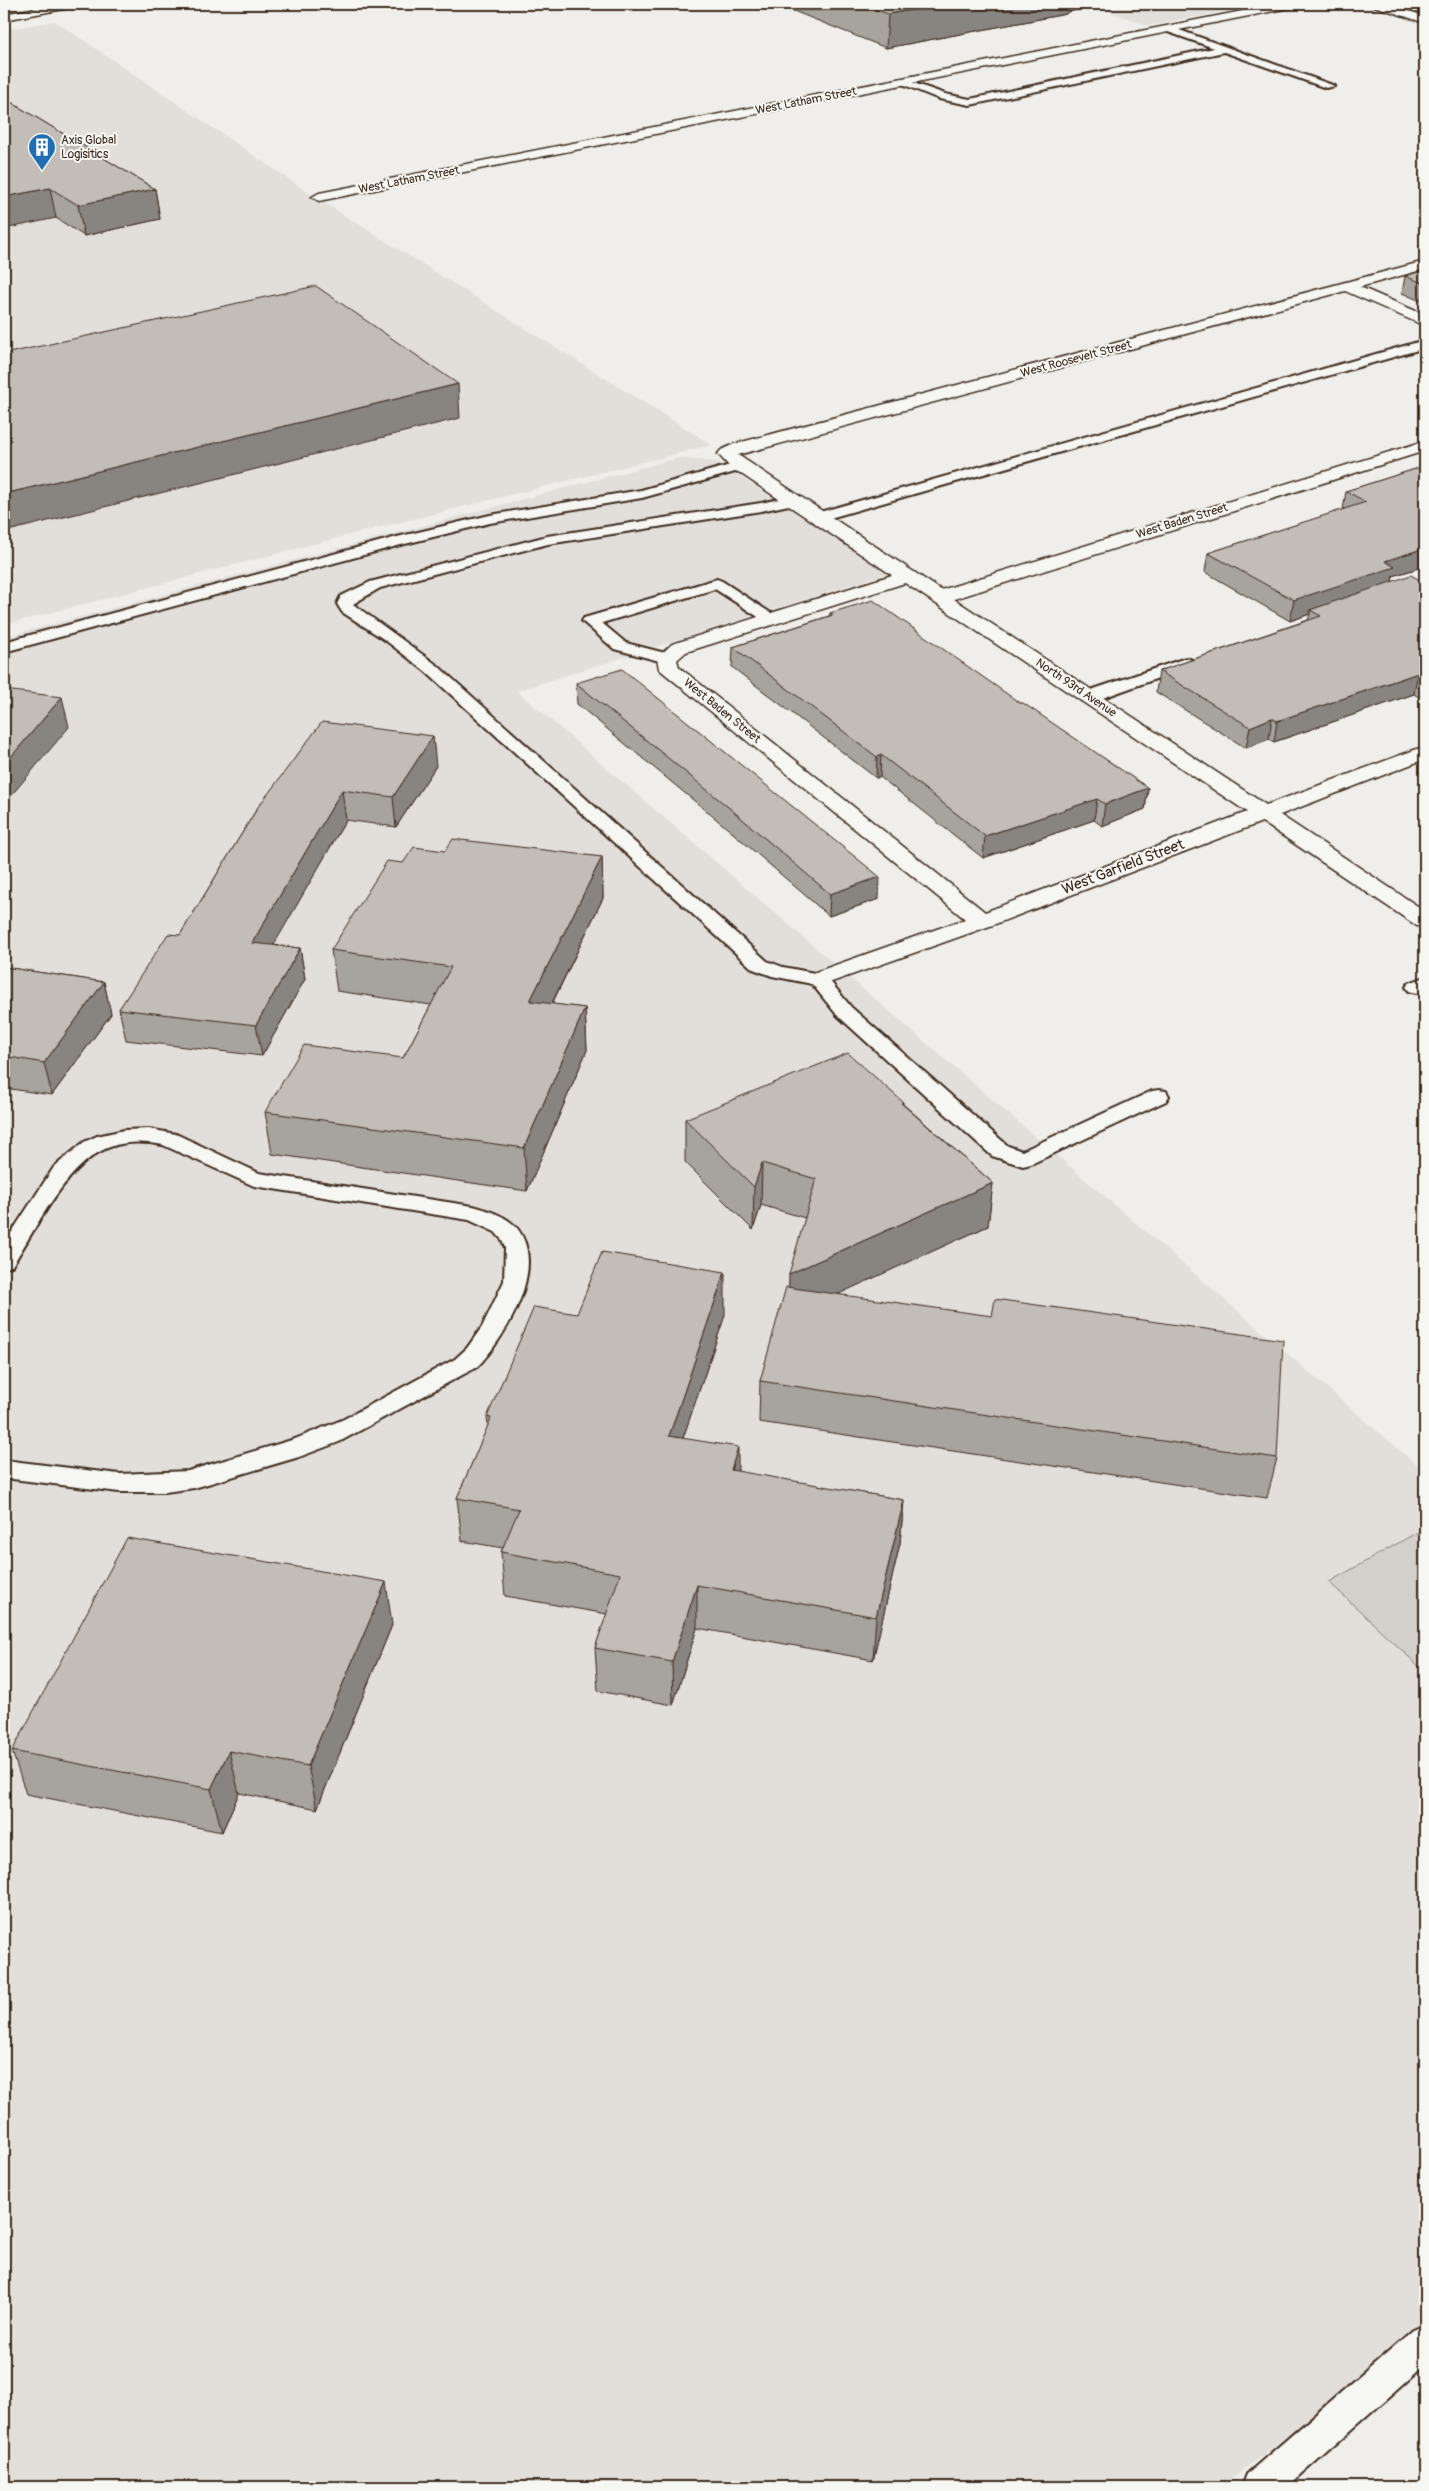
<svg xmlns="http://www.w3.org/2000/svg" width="1429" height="2491" font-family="Pangolin,sans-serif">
  <rect width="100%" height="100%" fill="#efeeea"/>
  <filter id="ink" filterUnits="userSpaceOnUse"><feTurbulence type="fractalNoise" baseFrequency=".02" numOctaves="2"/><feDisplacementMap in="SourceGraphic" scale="10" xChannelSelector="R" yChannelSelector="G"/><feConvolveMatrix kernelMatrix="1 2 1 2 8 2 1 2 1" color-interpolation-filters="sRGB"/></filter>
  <g filter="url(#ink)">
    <!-- built -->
    <path fill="#e2dfdb" d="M1088 4H1260L1149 26Z
      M55 21 318 199 712 445 349 535 4 625V30Z
      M678 458 718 462 889 573 517 691 1425 1472V2331L1221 2487H10L4 2471V637Z"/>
    <!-- green -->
    <path fill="#d4d1cc" stroke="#887e75" d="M1425 1528V1672L1329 1582Z"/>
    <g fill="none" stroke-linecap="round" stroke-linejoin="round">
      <!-- lane casing -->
      <g stroke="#3b2a1e" stroke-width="4">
        <path id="lane" d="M1165 27H1171L1335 86 1326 88 1224 52 970 105 939 99 897 82 902 79 945 94 970 99 1214 48 1165 31Z
          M1425 340V348L823 520 818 521 811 517 813 514Z
          M741 462 748 466 746 469 642 498 490 523 401 545 4 652V642L397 537 490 515 641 490Z
          M793 496 798 497 800 500 798 503 761 511 548 544 380 588 353 604 437 665 767 961 783 967 825 975 851 1007 1008 1146 1022 1151 1152 1091 1159 1090 1166 1091 1169 1096 1166 1101 1031 1164 1023 1166 992 1156 837 1015 812 984 772 976 753 969 425 671 385 640 342 612 337 604 341 596 370 582 547 536 761 503Z
          M717 579 722 581 780 619 778 622H766L715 589 602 623 626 643 673 655 675 658 673 661 667 663 614 649 582 621 584 618Z
          M1186 658 1192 660 1194 663 1192 666 1094 701H1082L1080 697 1082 693Z
          M1425 977V990L1416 993 1409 991 1406 987 1409 983Z
          M149 1129 176 1134 259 1173 473 1206C488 1210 507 1216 517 1228 548 1267 506 1337 477 1367L339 1442 299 1457 194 1488 165 1492H119L4 1478V1460L119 1474 188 1471 295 1439 344 1419 455 1359 467 1348 482 1327 504 1281 505 1248 502 1240 495 1232 469 1220 254 1186 163 1145C147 1142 127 1141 110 1147 67 1162 36 1229 12 1266L4 1269V1244L54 1167 84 1142 97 1136 124 1130Z
          M1425 2325V2365L1287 2487H1242L1247 2474 1413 2330Z"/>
      </g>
      <!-- street casing -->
      <g stroke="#3b2a1e" stroke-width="3">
        <path id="street" d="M1278 4H1300L1294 7 319 201 312 197 319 193Z
          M1425 261V269L1360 287 1425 315V326L1345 291 738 455 941 590 1425 441V451L954 599 1266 805 1425 746V759L1280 815 1425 911V928L1417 926 1262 822 990 926 826 984 818 986 810 984 806 979 810 974 965 919 659 669 657 658 672 644 892 575 728 465 718 454 721 450 734 444ZM905 583 1247 812 985 912 679 667 677 660 686 652Z"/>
      </g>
      <!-- secondary casing -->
      <g stroke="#3b2a1e" stroke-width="3">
        <path id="secondary" d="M1368 4H1385L1425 16V23Z"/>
      </g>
      <!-- highway casing -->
      <g stroke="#3b2a1e" stroke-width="3">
        <path id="highway" d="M58 4H81L75 7 4 20V14Z"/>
      </g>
      <!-- lane -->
      <use href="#lane" fill="#f6f6f2" fill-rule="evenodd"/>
      <!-- street -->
      <use href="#street" fill="#f6f6f2" fill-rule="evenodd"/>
      <!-- secondary -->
      <use href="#secondary" fill="#f6f6f2" fill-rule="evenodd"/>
      <!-- highway -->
      <use href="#highway" fill="#f6f6f2" fill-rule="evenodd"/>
    </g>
    <!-- wall -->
    <path fill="#a7a39d" stroke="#3b2a1e" d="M776 4H1111L1067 12 1066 14 886 48Z
      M4 98 155 189 160 219 84 236 56 218Z
      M1425 270V303L1402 293 1405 276Z
      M1425 466V566L1393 576 1392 582 1425 583V696L1420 698 1414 694 1274 742 1269 739 1246 748 1156 692 1159 671 1308 620 1310 614 1290 621 1205 572 1208 553 1343 510 1346 491Z
      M830 613 1020 703 1148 788 1145 809 1102 826 1094 820 983 858 880 777 876 778 732 667 733 647 829 616Z
      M576 683 879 899 829 916 733 833 577 704Z
      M436 766 396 827 346 820 273 945 300 948 305 979 262 1056 126 1040 119 1009 180 935 258 807Z
      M445 851 602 857 603 898 552 1004 585 1008 587 1050 527 1191 272 1154 265 1112 403 1058 431 1005 337 991 331 950 403 863Z
      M4 967 104 982 111 1014 52 1095 4 1088Z
      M903 1102V1104L993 1183 988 1226 837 1294 1277 1458 1267 1498 759 1422 760 1381 789 1288 805 1218 761 1205 753 1230 685 1162V1119Z
      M577 1314 725 1315 683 1438 738 1472 904 1500 900 1543 873 1660 697 1628 673 1705 598 1691 595 1648 607 1614 505 1596 501 1552 503 1548 462 1541 457 1498 488 1426 487 1417Z
      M392 1625 317 1809 239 1793 222 1832 26 1794 12 1751Z"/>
    <!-- shaded-wall -->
    <path fill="#888480" stroke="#3b2a1e" d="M946 4H1111L1067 12 1066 14 886 48 888 14Z
      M50 188 56 218 4 229V197Z
      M155 189 160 219 84 236 78 205Z
      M458 384 460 418 4 532V494Z
      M1425 548V566L1393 576 1391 586 1310 610V614L1290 621 1294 600 1385 561Z
      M1418 673 1414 694 1274 742 1277 721Z
      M1424 677H1425V696L1420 698Z
      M62 697 69 727 4 804V765Z
      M1272 718 1269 739 1246 748 1250 727Z
      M433 736 436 766 396 827 393 797Z
      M881 755 880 777 876 778 877 757Z
      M1148 788 1145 809 1102 826 1105 804Z
      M342 790 346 820 257 974 252 943Z
      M1097 799 1094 820 983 858 985 836Z
      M602 857 603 898 533 1042 530 1001Z
      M880 877 879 899 829 916 830 894Z
      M300 948 305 979 262 1056 256 1025Z
      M104 982 111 1014 52 1095 44 1063Z
      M585 1008 587 1050 527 1191 524 1148Z
      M762 1163 761 1205 753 1230 754 1187Z
      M993 1183 988 1226 788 1317 789 1274Z
      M725 1272V1315L669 1479V1436Z
      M738 1447V1490L731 1470Z
      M904 1500 900 1543 873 1660 876 1617Z
      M386 1582 392 1625 317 1809 308 1766Z
      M697 1585V1628L673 1705 672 1662Z
      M229 1751 239 1793 222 1832 211 1789Z"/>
    <!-- building -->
    <path fill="#c2bdb7" stroke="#3b2a1e" d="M860 4H946L888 14Z
      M4 98 155 189 78 205 50 188 4 197Z
      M1425 270V284L1405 276Z
      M316 286 458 384 4 494V354Z
      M1425 466V548L1385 561 1395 567 1294 600 1208 553 1366 502 1346 491Z
      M1411 575 1425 583V677L1418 673 1277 721 1272 718 1250 727 1159 671 1321 616 1310 610Z
      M873 600 1020 703H1023L1148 788 1105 804 1097 799 985 836 881 755 877 757 733 647 833 615 830 613Z
      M622 669 880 877 830 894 733 811 576 683Z
      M4 690 62 697 4 765Z
      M322 722 433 736 393 797 342 790 252 943 300 948 256 1025 119 1009 168 934 180 935 258 807Z
      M453 839 602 857 530 1001 585 1008 524 1148 265 1112 304 1045 403 1058 451 967 331 950 387 861 403 863 414 847 445 851Z
      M4 967 104 982 44 1063 4 1056Z
      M848 1053 903 1102 901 1103 993 1183 789 1274 816 1179 762 1163 754 1187 685 1119Z
      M602 1252 725 1272 669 1436 738 1447 731 1470 904 1500 876 1617 697 1585 672 1662 595 1648 620 1574 501 1552 519 1509 457 1498 491 1418 487 1417 534 1307 577 1314Z
      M786 1287 992 1316 995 1299 1283 1340 1277 1458 760 1381Z
      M127 1538 386 1582 308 1766 229 1751 211 1789 12 1751Z"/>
  </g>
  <!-- icons -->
  <defs>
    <g id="building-pin" transform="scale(1.4375)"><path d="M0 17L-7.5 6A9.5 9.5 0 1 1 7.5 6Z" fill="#1f6fb2" stroke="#f6f6f2"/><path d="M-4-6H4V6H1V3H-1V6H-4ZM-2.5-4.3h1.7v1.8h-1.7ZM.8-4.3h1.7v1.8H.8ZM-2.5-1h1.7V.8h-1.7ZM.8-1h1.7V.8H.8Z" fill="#fff"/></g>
  </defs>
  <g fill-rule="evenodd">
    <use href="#building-pin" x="42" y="147"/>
  </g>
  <g text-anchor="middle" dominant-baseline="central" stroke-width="4" stroke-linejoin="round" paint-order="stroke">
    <!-- far-street labels -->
    <g font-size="12" fill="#3b2a1e" stroke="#f6f6f2">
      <text transform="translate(806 101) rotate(-11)">West Latham Street</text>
      <text transform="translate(409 180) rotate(-11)">West Latham Street</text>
      <text transform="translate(1076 359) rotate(-15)">West Roosevelt Street</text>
      <text transform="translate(1182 521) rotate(-17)">West Baden Street</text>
      <text transform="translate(1076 688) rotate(34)">North 93rd Avenue</text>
      <text transform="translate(722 711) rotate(39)">West Baden Street</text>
    </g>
    <!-- far-poi labels -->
    <g font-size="12" fill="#3b2a1e" stroke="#f6f6f2" text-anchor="start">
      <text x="61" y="140">Axis Global<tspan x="61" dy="14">Logisitics</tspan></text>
    </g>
    <!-- street labels -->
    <g font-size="15" fill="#3b2a1e" stroke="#f6f6f2">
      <text transform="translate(1123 867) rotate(-21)">West Garfield Street</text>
    </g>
  </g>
  <!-- margin -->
  <rect width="1429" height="2491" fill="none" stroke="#f6f6f2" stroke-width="20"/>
  <rect x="10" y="10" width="1409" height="2471" fill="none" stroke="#3b2a1e" stroke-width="2" filter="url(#ink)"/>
</svg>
